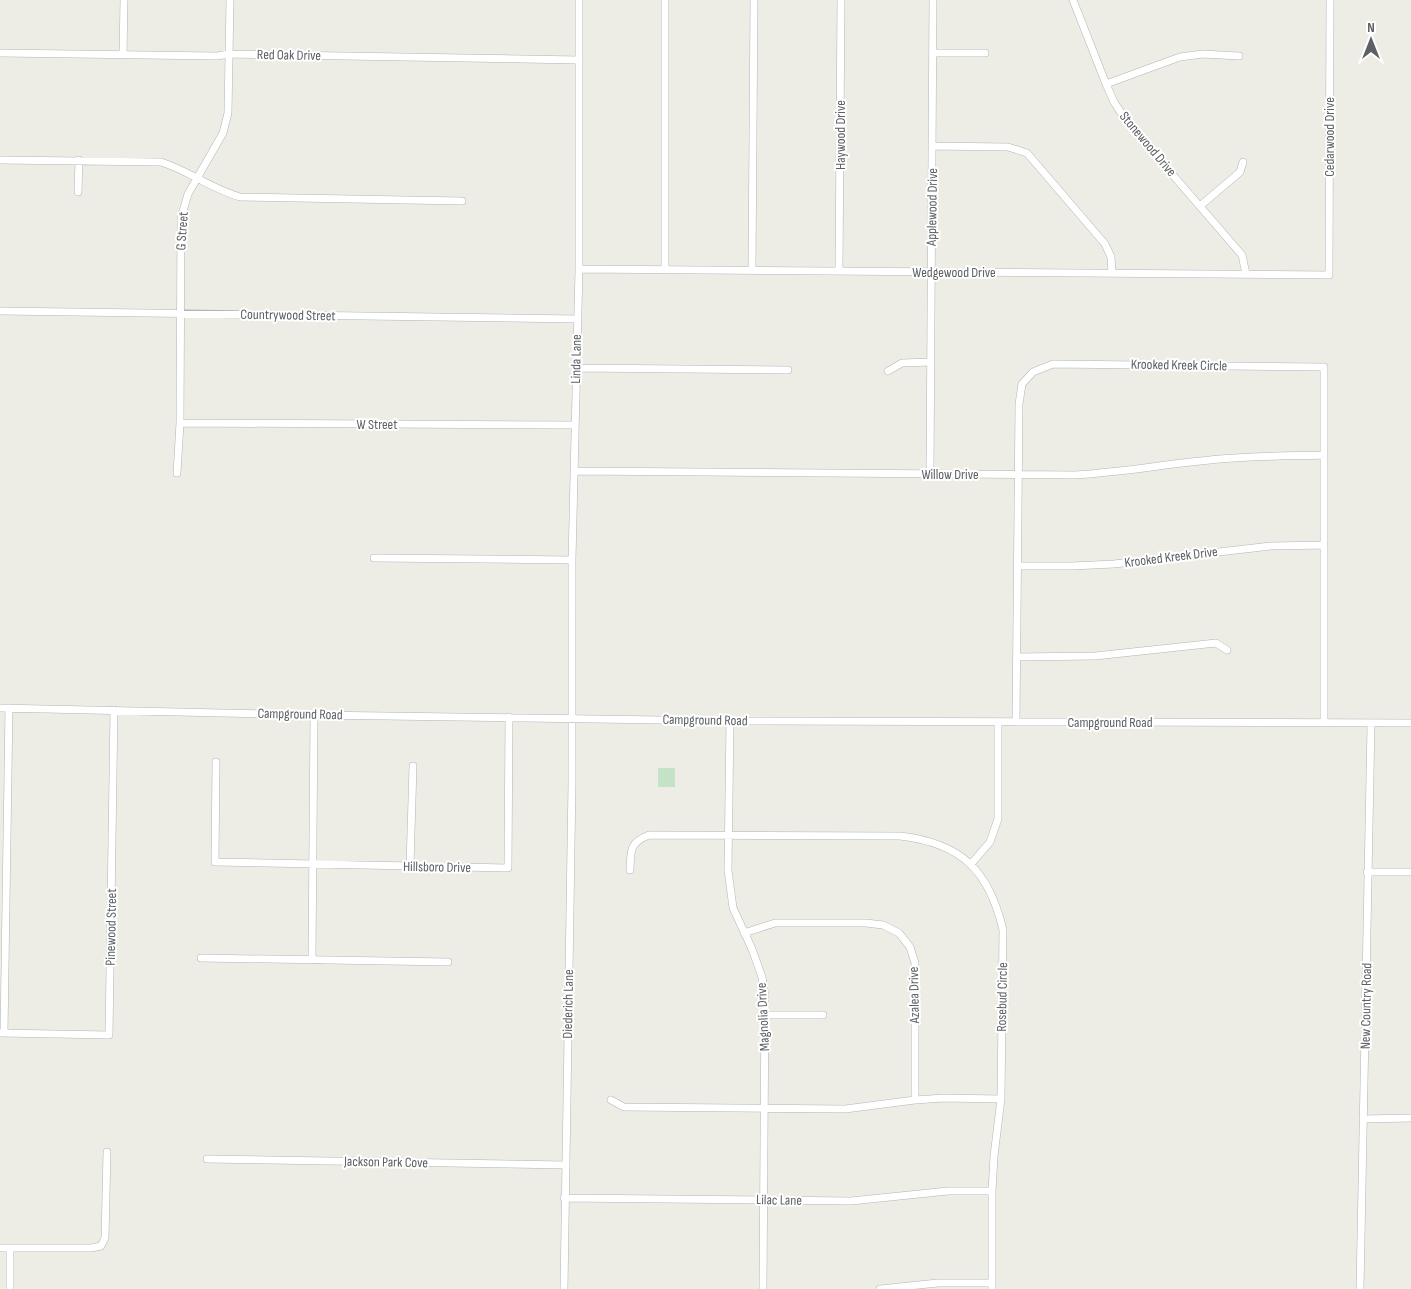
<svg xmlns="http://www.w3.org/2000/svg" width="1411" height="1289" font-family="'Sofia Sans Condensed',sans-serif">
  <rect width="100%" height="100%" fill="#edece5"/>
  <!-- green -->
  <path fill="#c4e2c5" d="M658 768H675V787H658Z"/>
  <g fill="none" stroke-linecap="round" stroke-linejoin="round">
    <!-- minor casing -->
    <g stroke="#b2b5b8" stroke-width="8">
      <path id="minor" d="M1073 0 1106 84 1114 102 1127 122 1242 255 1246 274
        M0 53 217 56 229 54 579 60
        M933 53H985
        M123 55 124 0
        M1106 84 1180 57 1203 54 1239 56
        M932 146 1008 147 1027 153 1105 244 1111 257 1112 273
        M0 160 161 162C189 171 212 189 240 197L462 201
        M78 192 79 160
        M1200 206 1240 172 1243 162
        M579 269 1329 275 1330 0
        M665 269V0
        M752 270 754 0
        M839 271 841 0
        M0 311 577 319
        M576 368 788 370
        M888 371 902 363 931 362
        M180 423 575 425
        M575 471 1075 475C1124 472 1172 463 1220 459 1255 456 1289 456 1324 455
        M177 473 180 423 181 218 188 194 223 133 228 113 230 0
        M930 474 933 0
        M374 558 572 560
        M1018 566H1072L1114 564 1271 546 1324 545
        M1017 657 1095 656 1216 643 1227 650
        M0 708 314 715 730 721 1411 723
        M730 721 728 870 733 908 752 949 762 977 765 996 763 1289
        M1016 722 1019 404 1022 384 1033 372 1053 364 1324 367V723
        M216 762 215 862 508 868 509 717
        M971 864 990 842 998 819V722
        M410 866 413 766
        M630 870C631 850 629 843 649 835L900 836C961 843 989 870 1003 930L1001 1099 994 1156 992 1191V1289
        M1367 872H1411
        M744 933 775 923H866L883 925 899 933 910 947 915 963V1100
        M201 958 448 962
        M312 960 314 715
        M766 1015H823
        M0 1033 109 1035 114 710
        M4 1033 9 708
        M611 1100 624 1107 845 1109 915 1100 944 1098 1001 1099
        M1363 1119 1411 1118
        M207 1159 565 1165
        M564 1198 851 1201 948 1191H992
        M0 1248H91L101 1246 105 1238 107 1152
        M10 1289V1248
        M564 1289 572 783V560L579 269V0
        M880 1289 938 1283H992
        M1360 1289 1371 724"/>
    </g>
    <!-- minor -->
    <use href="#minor" stroke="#fff" stroke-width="7"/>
  </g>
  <g text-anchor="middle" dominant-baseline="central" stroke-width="4" stroke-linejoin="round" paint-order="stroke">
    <!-- street labels -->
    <g font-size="14" fill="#5d6064" stroke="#fff">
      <text transform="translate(289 55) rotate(1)">Red Oak Drive</text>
      <text transform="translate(840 135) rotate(-90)">Haywood Drive</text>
      <text transform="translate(1329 137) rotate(-90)">Cedarwood Drive</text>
      <text transform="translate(1148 144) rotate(50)">Stonewood Drive</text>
      <text transform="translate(932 207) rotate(-89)">Applewood Drive</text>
      <text transform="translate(182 231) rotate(-86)">G Street</text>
      <text x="954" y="272">Wedgewood Drive</text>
      <text transform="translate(288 315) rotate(1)">Countrywood Street</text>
      <text transform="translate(576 359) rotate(-89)">Linda Lane</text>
      <text transform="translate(1179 365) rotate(1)">Krooked Kreek Circle</text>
      <text x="377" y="424">W Street</text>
      <text x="950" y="474">Willow Drive</text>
      <text transform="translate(1171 557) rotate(-7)">Krooked Kreek Drive</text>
      <text transform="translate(300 714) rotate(1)">Campground Road</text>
      <text transform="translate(705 720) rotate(1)">Campground Road</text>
      <text x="1110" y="722">Campground Road</text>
      <text transform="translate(437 867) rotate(1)">Hillsboro Drive</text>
      <text transform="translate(111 927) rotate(-89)">Pinewood Street</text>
      <text transform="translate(914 995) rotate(-91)">Azalea Drive</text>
      <text transform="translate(1002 997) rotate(-89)">Rosebud Circle</text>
      <text transform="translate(568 1004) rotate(-89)">Diederich Lane</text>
      <text transform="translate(1366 1006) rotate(-89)">New Country Road</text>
      <text transform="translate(763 1017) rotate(-93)">Magnolia Drive</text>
      <text transform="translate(386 1162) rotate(1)">Jackson Park Cove</text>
      <text transform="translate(779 1200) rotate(1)">Lilac Lane</text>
    </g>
  </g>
  <!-- north arrow -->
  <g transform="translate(1371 40)" stroke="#ffffff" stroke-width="4" paint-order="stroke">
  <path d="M0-4L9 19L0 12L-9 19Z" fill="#5d6064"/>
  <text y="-8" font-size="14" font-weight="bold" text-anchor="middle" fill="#5d6064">N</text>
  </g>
</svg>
